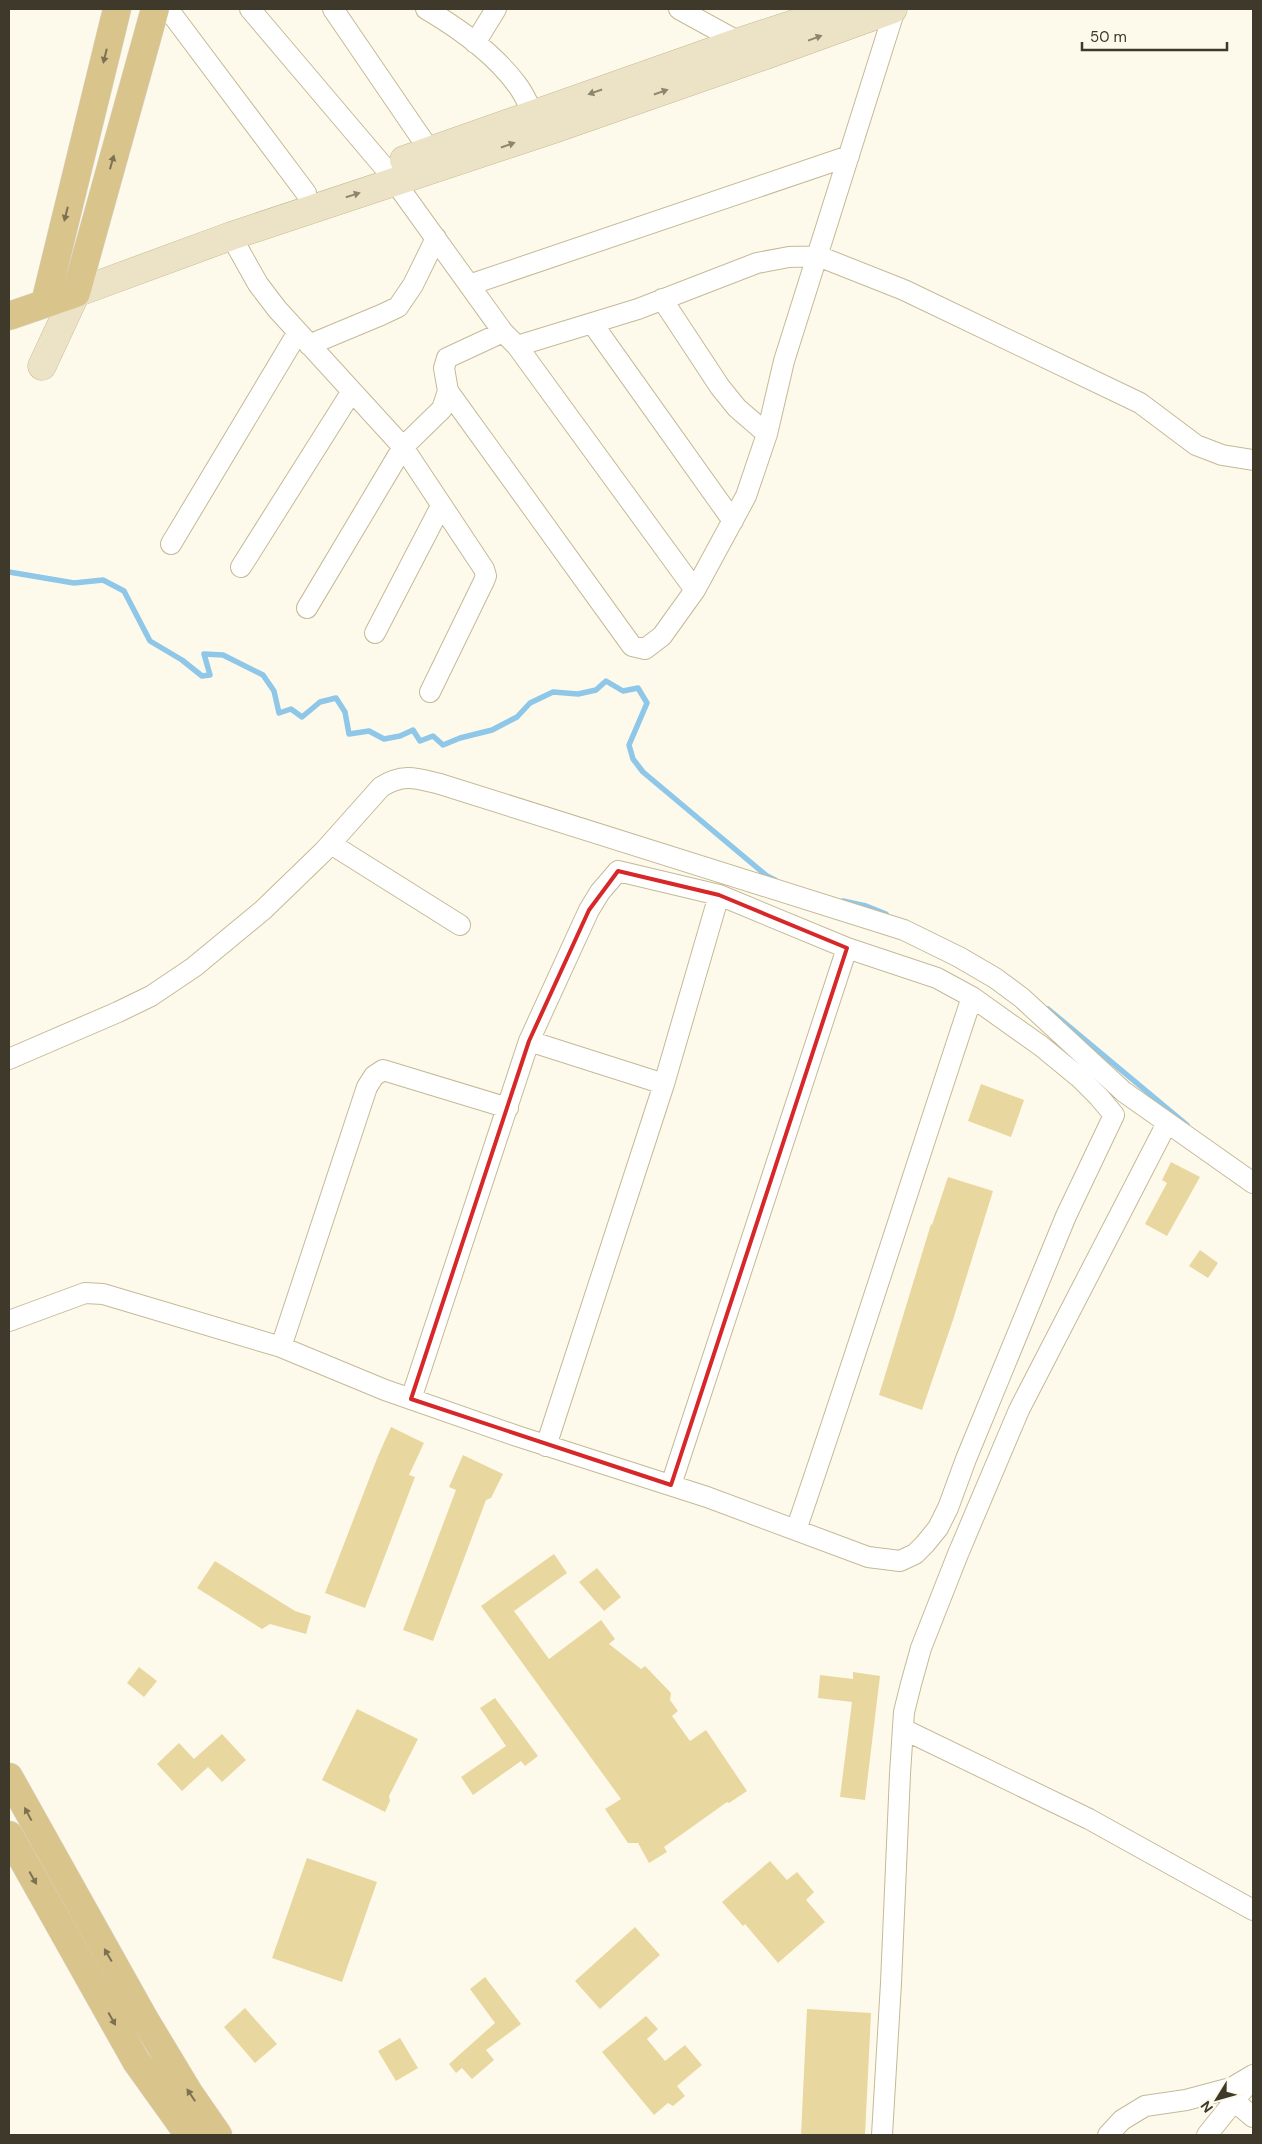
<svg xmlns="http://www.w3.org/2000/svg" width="1262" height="2144" font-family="'DM Sans',sans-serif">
  <rect width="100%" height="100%" fill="#fefaeb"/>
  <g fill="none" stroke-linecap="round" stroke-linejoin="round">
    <!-- stream -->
    <path stroke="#8fc7e8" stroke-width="5.5" d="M9 572 74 583 103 580 124 591 150 641 182 660 202 676 210 675 204 654 223 655 263 675 274 691 279 713 291 709 302 717 320 702 336 698 345 712 349 734 369 731 384 739 400 736 413 730 420 741 433 736 443 745 460 738 492 730 517 717 530 703 553 692 578 694 596 690 606 681 623 691 638 688 647 703 629 745 633 759 643 772 767 876 775 880
      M843 901 866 906 886 914
      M1048 1009 1187 1125"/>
  </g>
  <!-- building -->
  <path fill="#e9d7a0" d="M981 1084 1024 1100 1011 1137 968 1121Z
    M1171 1162 1200 1177 1167 1236 1145 1224 1167 1183 1162 1180Z
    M948 1177 993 1191 953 1320 922 1410 879 1395 931 1224 932 1225Z
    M1200 1250 1218 1263 1208 1278 1189 1266Z
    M391 1427 424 1443 409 1475 415 1477 365 1608 325 1593 378 1456Z
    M463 1455 503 1474 491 1498 486 1500 433 1641 403 1630 456 1490 449 1487Z
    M554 1554 567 1573 514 1611 549 1659 601 1620 615 1639 609 1644 641 1669 645 1666 671 1693 670 1700 678 1711 672 1716 690 1741 706 1730 747 1791 729 1803 727 1802 664 1847 667 1852 649 1863 638 1843H628L605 1809 621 1799 481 1606Z
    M215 1561 295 1611 311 1616 306 1634 270 1624 262 1629 197 1588Z
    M597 1568 621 1597 604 1611 579 1582Z
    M139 1667 157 1681 144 1697 127 1683Z
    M853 1672 880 1676 865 1800 840 1797 852 1702 818 1698 820 1675 853 1679Z
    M495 1698 538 1756 525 1766 521 1761 473 1795 461 1777 506 1746 480 1708Z
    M357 1709 418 1739 389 1796 390 1801 385 1812 322 1780Z
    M222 1734 246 1760 222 1782 208 1767 182 1791 157 1764 179 1743 194 1759Z
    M307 1858 377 1882 342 1982 272 1958Z
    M770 1861 787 1880 797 1872 814 1892 806 1900 825 1922 778 1963 745 1924 743 1926 722 1902Z
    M635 1927 660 1955 600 2009 575 1981Z
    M485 1977 521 2024 486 2050 494 2060 472 2079 462 2068 456 2073 449 2064 495 2023 470 1989Z
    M245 2008 277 2044 255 2063 224 2027Z
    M807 2009 871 2013 865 2135H801Z
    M646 2016 658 2029 647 2039 665 2061 685 2045 702 2065 677 2086 685 2096 673 2106 668 2103 654 2115 602 2052Z
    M400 2038 418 2068 396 2081 378 2051Z"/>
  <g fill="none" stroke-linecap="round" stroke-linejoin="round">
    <!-- minor casing -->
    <g stroke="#c5b996" stroke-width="22">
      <path id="minor" d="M168 9 306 193
        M250 9 384 167
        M333 9 430 151
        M426 9C460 29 495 54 518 86 524 94 528 104 533 113
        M679 9 739 42
        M475 43 496 9
        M395 182 503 332 517 346 695 590
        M231 236 258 284 277 309 403 447 484 569 486 576 484 581 430 692
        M469 285 849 156
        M662 299 720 387 737 408 767 434
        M592 323 733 521
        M309 345 381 315 398 307 413 285 436 238
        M517 346 638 309 757 263 789 257 818 256 904 290 1140 403 1196 445 1222 455 1253 460
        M448 391 632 646 645 649 662 636 695 590 746 496 767 434 784 361 895 9
        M171 544 298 332
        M241 567 352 391
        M307 608 403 447 442 409 448 391 444 368 447 358 503 332
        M375 633 441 506
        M331 844 460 925
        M529 1041 664 1084
        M9 1059 118 1012 151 996 194 967 263 910 324 851 381 787C403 773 416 778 440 784L904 930 959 957 995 978 1022 998 1124 1092 1253 1183
        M9 1321 85 1293 103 1294 281 1347 385 1390 517 1436 707 1497 868 1557 900 1561 915 1554 925 1544 938 1528 948 1508 966 1459 1066 1216 1114 1115 1099 1097 1080 1078 1041 1046 972 997 937 978 847 948 719 895 618 871 600 892 589 910 529 1041 411 1399
        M281 1347 367 1087 374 1076 383 1070 508 1108
        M546 1446 664 1084 719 895
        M671 1485 847 948
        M796 1530C857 1353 913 1174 972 997
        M903 1729 1089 1819 1253 1910
        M1234 2101 1253 2117
        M882 2135 891 1983 900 1774 904 1712 911 1684 921 1648 958 1554 1019 1410 1167 1123
        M1108 2135 1122 2120 1145 2106 1186 2100 1231 2088 1253 2075
        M1207 2135 1251 2080"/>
    </g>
    <!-- secondary casing -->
    <g stroke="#c5b996" stroke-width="29">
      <path id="secondary" d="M404 160 739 42 840 9
        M42 366 76 293 231 236 554 129 766 55 893 9"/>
    </g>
    <!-- primary casing -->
    <g stroke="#dcdbd9" stroke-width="29">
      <path id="primary" d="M45 303 117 9
        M9 316 76 293 155 9
        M9 1777 145 2020 189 2093 218 2135
        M9 1835 136 2061 189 2135"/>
    </g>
    <!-- minor -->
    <use href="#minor" stroke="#fff" stroke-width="20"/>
    <!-- secondary -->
    <use href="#secondary" stroke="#ece2c5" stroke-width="28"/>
    <!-- primary -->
    <use href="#primary" stroke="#d9c48c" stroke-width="28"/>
  </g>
  <!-- one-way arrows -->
  <defs><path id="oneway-solid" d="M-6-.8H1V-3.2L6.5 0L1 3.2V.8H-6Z" transform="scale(1.25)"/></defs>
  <g fill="#8c8570">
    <use href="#oneway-solid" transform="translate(815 38) rotate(-20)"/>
    <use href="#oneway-solid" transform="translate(595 92) rotate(161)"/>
    <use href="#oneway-solid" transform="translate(661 92) rotate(-19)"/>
    <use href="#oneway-solid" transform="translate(508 145) rotate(-19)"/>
    <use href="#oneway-solid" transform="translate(353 195) rotate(-17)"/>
  </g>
  <g fill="#7c7152">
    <use href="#oneway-solid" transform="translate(105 56) rotate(104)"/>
    <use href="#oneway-solid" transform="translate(112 162) rotate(-74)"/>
    <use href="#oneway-solid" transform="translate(66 214) rotate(104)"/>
    <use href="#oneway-solid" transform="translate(28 1814) rotate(-118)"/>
    <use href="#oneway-solid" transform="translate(33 1878) rotate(61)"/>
    <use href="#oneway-solid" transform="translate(108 1955) rotate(-120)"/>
    <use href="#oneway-solid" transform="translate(112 2019) rotate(61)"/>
    <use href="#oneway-solid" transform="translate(191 2095) rotate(-124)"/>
  </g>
  <!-- marked area -->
  <path fill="none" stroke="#d62828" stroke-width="4" stroke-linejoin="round" d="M618 871 719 895 847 948 671 1485 411 1399 529 1041 589 910Z"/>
  <!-- border -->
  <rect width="1262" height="2144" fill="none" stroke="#3e392b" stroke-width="20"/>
  <!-- north arrow -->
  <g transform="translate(1217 2099) rotate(233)" stroke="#fefaeb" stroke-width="4" paint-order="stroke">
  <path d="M0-4L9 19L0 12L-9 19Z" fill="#3e392b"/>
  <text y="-8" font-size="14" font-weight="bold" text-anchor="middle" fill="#3e392b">N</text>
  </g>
  <!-- scale -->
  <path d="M1082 42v8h145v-8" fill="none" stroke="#3e392b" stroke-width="2.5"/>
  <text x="1090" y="42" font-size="15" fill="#3e392b" stroke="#fefaeb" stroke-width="4" paint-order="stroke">50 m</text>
</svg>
